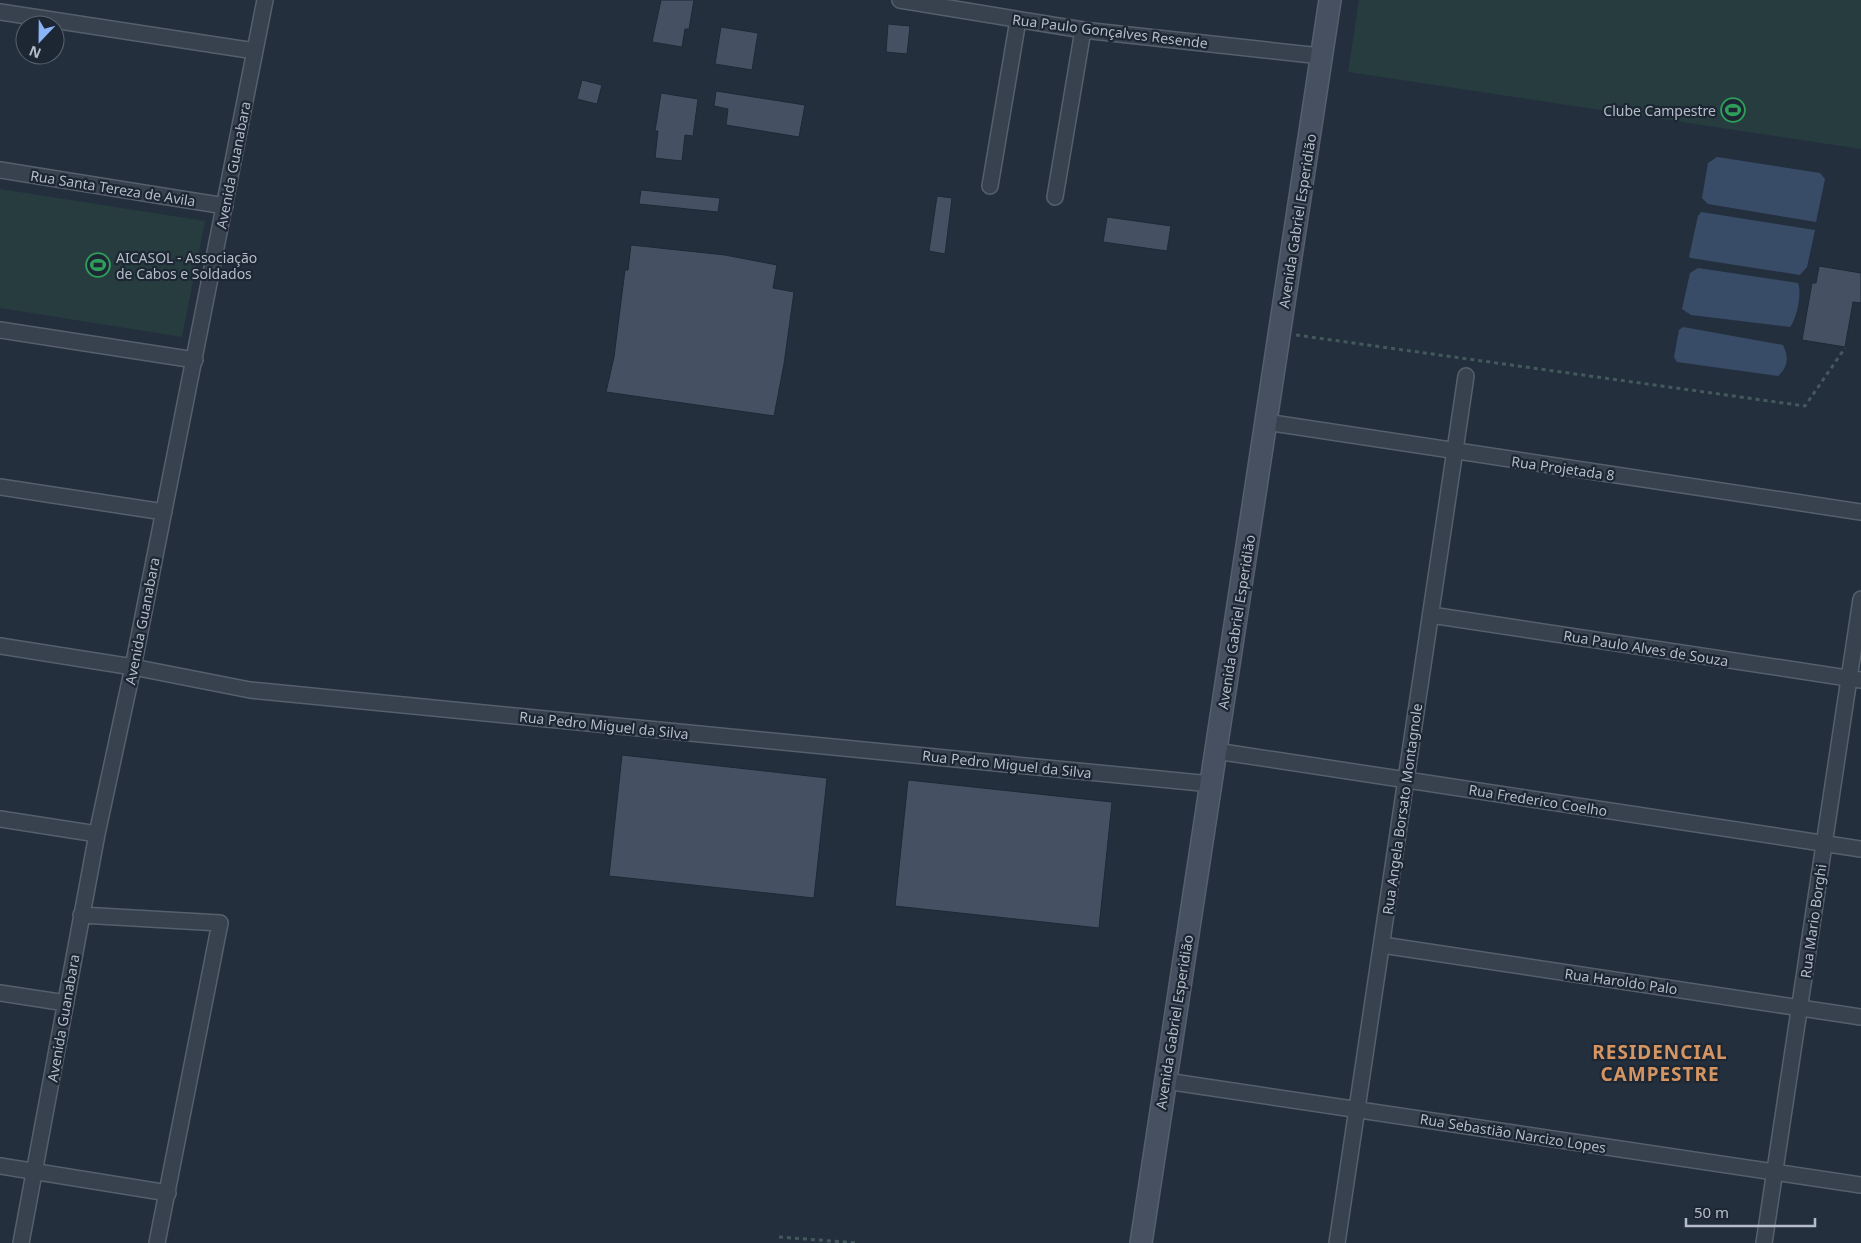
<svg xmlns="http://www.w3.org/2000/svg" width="1861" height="1243" font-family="'Noto Sans',sans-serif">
  <rect width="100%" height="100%" fill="#242f3e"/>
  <!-- green -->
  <path fill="#263c3f" d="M1359 0H1861V149L1348 72Z
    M0 189 205 221 182 337 0 308Z"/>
  <!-- water -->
  <path fill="#394c67" d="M1717 157 1820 173 1825 179 1816 222 1708 204 1702 198 1708 163Z
    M1701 212 1815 230 1807 267 1800 275 1691 258 1689 257 1698 216Z
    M1698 268 1798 283C1802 293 1797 318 1790 327L1691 315 1682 309 1690 273Z
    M1683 327 1783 345C1789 357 1788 367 1778 376L1677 362 1674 357 1679 330Z"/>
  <!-- building -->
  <path fill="#455162" stroke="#1f2835" d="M661 0H694L689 29H685L682 47 652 42Z
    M888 24 910 26 907 54 886 52Z
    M721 27 758 33 752 70 715 64Z
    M582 80 602 85 597 104 577 99Z
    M716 91 805 105 799 137 726 125 728 109 714 106Z
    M661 93 698 99 693 136 685 135 682 161 655 158 658 131H655Z
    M641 190 720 198 718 212 639 204Z
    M937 196 952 198 945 254 929 251Z
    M1107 217 1171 226 1167 251 1103 242Z
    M631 245 725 255 777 265 773 288 794 292 784 364 774 416 606 392 614 357 625 270H628Z
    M1819 266 1861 273V303L1853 302 1845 347 1802 340 1812 283H1816Z
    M622 755 827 778 814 898 609 876Z
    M908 780 1112 802 1099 928 895 906Z"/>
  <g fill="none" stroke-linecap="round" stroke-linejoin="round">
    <!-- street casing -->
    <g stroke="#565f6c" stroke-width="18">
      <path id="street" d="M900 0 1083 30 1321 56
        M0 12 255 51
        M0 170 225 206
        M990 186 1018 20
        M1055 197 1083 30
        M0 330 195 360
        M1266 422 1861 512
        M0 487 164 512
        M1431 615 1861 680
        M0 646 133 667 250 690 1211 784
        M1216 751 1861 849
        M0 819 97 834
        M81 915 220 923 157 1243
        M1382 945 1861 1017
        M0 993 66 1003
        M1166 1081 1861 1185
        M0 1166 168 1193
        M21 1243 97 834 133 667 265 0
        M1337 1243 1466 376
        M1764 1243 1861 599"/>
    </g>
    <!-- secondary casing -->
    <g stroke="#565f6c" stroke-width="24">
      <path id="secondary" d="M1141 1243 1330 0"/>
    </g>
    <!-- path -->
    <path stroke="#44595c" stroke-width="3" stroke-dasharray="4 4" stroke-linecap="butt" d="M1296 335 1805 406 1845 348
      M779 1237 858 1243"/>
    <!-- street -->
    <use href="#street" stroke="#38414e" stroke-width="15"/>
    <!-- secondary -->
    <use href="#secondary" stroke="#465061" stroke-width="21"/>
  </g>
  <!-- icons -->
  <defs>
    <g id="stadium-ring" transform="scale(1.25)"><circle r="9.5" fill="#1d2633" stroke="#2e9e5b" stroke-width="1.5"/><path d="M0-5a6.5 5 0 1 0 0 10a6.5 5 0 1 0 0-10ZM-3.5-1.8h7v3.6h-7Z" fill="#2e9e5b"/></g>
  </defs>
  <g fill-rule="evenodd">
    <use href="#stadium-ring" x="1733" y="110"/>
    <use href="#stadium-ring" x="98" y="265"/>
  </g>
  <g text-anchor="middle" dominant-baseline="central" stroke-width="4.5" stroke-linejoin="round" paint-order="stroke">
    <!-- street labels -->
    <g font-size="14" fill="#b4bcc9" stroke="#1d2633">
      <text transform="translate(1110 31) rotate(7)">Rua Paulo Gonçalves Resende</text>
      <text transform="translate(233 165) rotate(-79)">Avenida Guanabara</text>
      <text transform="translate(113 188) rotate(9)">Rua Santa Tereza de Avila</text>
      <text transform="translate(1297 221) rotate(-81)">Avenida Gabriel Esperidião</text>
      <text transform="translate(1563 468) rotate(8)">Rua Projetada 8</text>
      <text transform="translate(142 621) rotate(-79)">Avenida Guanabara</text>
      <text transform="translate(1236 622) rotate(-81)">Avenida Gabriel Esperidião</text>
      <text transform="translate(1646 648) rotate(9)">Rua Paulo Alves de Souza</text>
      <text transform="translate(604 725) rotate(6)">Rua Pedro Miguel da Silva</text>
      <text transform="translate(1007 764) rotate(6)">Rua Pedro Miguel da Silva</text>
      <text transform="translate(1538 800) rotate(9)">Rua Frederico Coelho</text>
      <text transform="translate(1402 809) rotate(-82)">Rua Angela Borsato Montagnole</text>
      <text transform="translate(1813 921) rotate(-82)">Rua Mario Borghi</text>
      <text transform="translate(1621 981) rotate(8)">Rua Haroldo Palo</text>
      <text transform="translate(63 1018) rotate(-80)">Avenida Guanabara</text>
      <text transform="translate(1174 1022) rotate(-81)">Avenida Gabriel Esperidião</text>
      <text transform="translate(1513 1133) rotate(9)">Rua Sebastião Narcizo Lopes</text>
    </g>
    <!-- poi labels -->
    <g font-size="14" fill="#b4bcc9" stroke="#1d2633" text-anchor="end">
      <text x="1716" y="110">Clube Campestre</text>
      <text x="116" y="257" text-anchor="start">AICASOL - Associação<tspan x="116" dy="16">de Cabos e Soldados</tspan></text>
    </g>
    <!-- district labels -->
    <g font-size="19" font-weight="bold" letter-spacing="1" fill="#d59563" stroke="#1d2633">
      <text x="1660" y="1052">RESIDENCIAL<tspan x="1660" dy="22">CAMPESTRE</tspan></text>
    </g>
  </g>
  <!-- north arrow -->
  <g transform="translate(40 40) rotate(202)"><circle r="24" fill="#1d2633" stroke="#59626f"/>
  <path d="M0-4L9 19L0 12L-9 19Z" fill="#8ab4f8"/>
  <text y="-8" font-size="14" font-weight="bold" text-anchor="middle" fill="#b4bcc9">N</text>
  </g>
  <!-- scale -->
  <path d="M1686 1218v8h129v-8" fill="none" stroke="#b4bcc9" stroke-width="2.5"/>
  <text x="1694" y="1218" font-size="15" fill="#b4bcc9" stroke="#1d2633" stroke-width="4" paint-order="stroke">50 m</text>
</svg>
